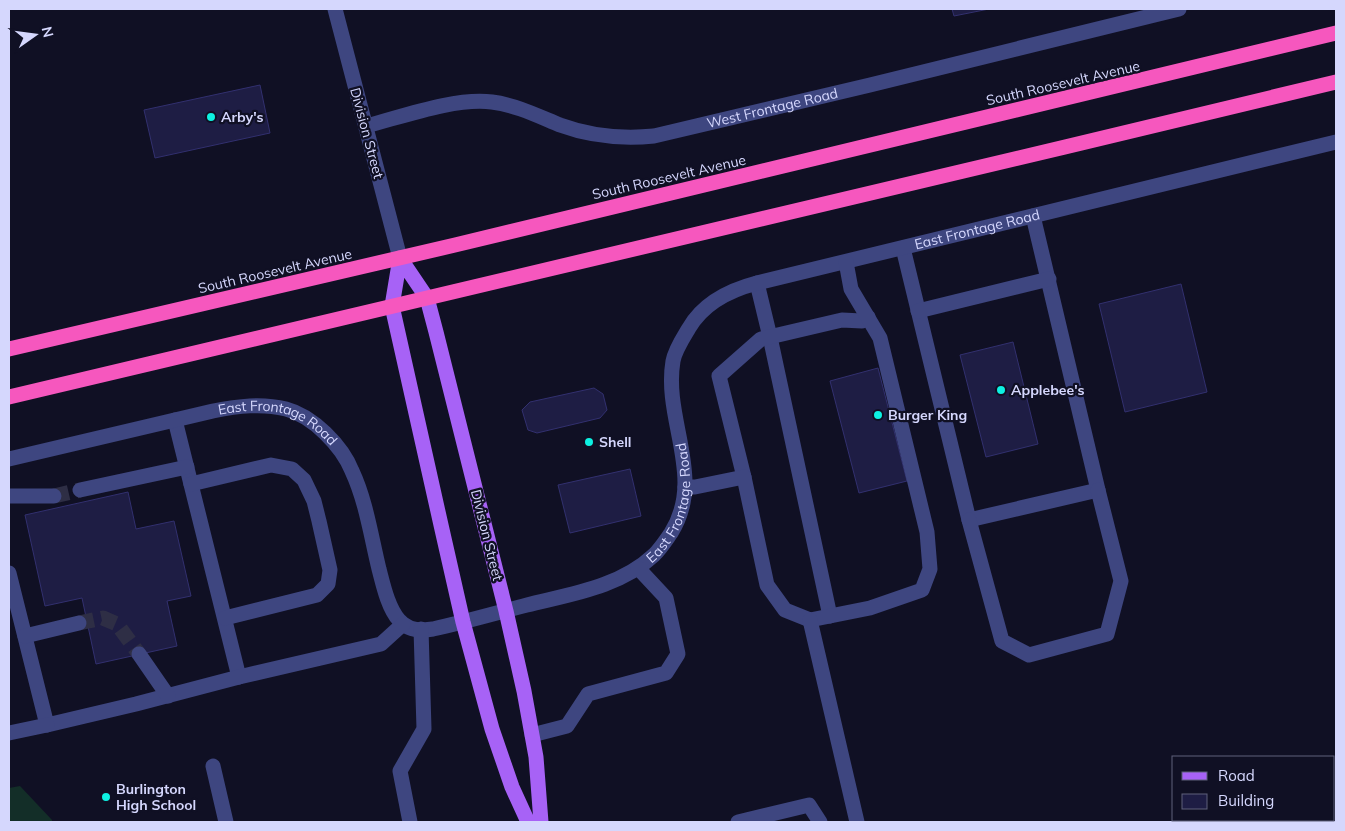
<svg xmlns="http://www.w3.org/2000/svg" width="1345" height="831" font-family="Mulish,sans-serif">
  <rect width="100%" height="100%" fill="#101024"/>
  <!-- green -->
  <path fill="#132e28" d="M20 786 52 820V822H9V788Z"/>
  <!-- building -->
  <path fill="#1e1d44" stroke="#32306f" d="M952 9H989L954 16Z
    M260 85 270 133 155 158 144 110Z
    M1181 284 1207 392 1125 412 1099 304Z
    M1013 342 1038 444 986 457 960 355Z
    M878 368 907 481 859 493 830 381Z
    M594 388 603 394 607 410 600 418 537 433 528 430 522 410 530 402Z
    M630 469 641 516 570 533 558 485Z
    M128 492 136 529 174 521 191 596 167 601 177 646 96 664 82 598 45 606 25 515Z"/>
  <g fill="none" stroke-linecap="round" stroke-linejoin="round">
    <!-- minor-tunnel -->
    <path stroke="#2e2e45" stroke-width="15" stroke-dasharray="15 8" stroke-linecap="butt" d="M54 496 80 490
      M79 623 103 618 117 624 139 654"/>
    <!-- minor -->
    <g stroke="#3e4680" stroke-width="15">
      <path d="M335 9 400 258"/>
      <path id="s1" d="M366 126C401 117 456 97 492 102 516 105 538 116 560 125 590 136 623 139 654 136L870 85 1179 9"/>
      <path d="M903 248 969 520 1098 490 1033 216"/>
      <path d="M757 283 770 337 830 616"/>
      <path d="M918 311 1049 279"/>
      <path d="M175 420 239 677"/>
      <path id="s2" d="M9 459 213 411C238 406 262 403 286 409 313 416 342 446 352 471 366 501 371 536 379 569 383 584 388 608 399 620 407 630 421 631 433 629 465 622 496 613 527 605 571 594 620 587 654 555 661 548 666 540 671 533 706 477 663 420 673 361 675 350 683 338 689 328 703 304 730 290 757 283L1336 142"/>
      <path d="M744 477 719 376 761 339 842 320 862 321 868 317"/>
      <path d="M191 484 271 465 292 469 304 480 314 501 319 521 330 570 328 584 317 595 225 618"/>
      <path d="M685 487H695L744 477 767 585 785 610 810 620 870 608 922 590 930 569 927 532 880 338 851 289 846 262"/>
      <path d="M80 490 187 467"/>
      <path d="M9 496H54"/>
      <path d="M969 520 1002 641 1029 655 1107 634 1121 581 1098 490"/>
      <path d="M9 573 47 725 136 704 239 677 381 644 403 624"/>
      <path d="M810 620 857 822"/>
      <path d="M25 636 79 623"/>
      <path d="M139 654 168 696"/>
      <path d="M9 733 47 725"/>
      <path d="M532 735 567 726 588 694 666 673 678 654 666 598 638 568"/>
      <path d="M213 766 226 822"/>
      <path d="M410 822 400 771 424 729 421 629"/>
      <path d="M738 822 809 805 820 822"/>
    </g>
    <!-- major -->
    <path stroke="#a762f6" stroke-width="15" d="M400 258 427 298 436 332 506 611 524 691 536 757 541 822
      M400 258 392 306 441 525 463 622 492 729 512 787 528 822"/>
    <!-- highway -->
    <path stroke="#f657be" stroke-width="15" d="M9 349 455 245 1336 33
      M9 397 1065 147 1336 82"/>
  </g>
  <!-- markers -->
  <g fill="#0df1e2" stroke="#101024" stroke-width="2">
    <circle cx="211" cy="117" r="5"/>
    <circle cx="1001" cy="390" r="5"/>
    <circle cx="878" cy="415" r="5"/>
    <circle cx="589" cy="442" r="5"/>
    <circle cx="106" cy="797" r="5"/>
  </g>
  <g text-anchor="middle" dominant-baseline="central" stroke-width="4.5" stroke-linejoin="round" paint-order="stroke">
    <!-- street labels -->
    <g font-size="14" fill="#d5d7fd" stroke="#101024">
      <text transform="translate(1063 83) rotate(-13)">South Roosevelt Avenue</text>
      <text stroke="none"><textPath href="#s1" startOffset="418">West Frontage Road</textPath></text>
      <text transform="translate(367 133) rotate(75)">Division Street</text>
      <text transform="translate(669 177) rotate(-13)">South Roosevelt Avenue</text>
      <text stroke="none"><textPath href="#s2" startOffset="1356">East Frontage Road</textPath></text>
      <text transform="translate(275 271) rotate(-13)">South Roosevelt Avenue</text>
      <text stroke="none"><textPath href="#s2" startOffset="279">East Frontage Road</textPath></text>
      <text stroke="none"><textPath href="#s2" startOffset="862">East Frontage Road</textPath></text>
      <text transform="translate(487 535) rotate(76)">Division Street</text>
    </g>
    <!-- poi labels -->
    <g font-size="14" font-weight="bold" fill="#d5d7fd" stroke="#101024" text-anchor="start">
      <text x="221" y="117">Arby's</text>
      <text x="1011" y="390">Applebee's</text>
      <text x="888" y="415">Burger King</text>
      <text x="599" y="442">Shell</text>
      <text x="116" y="789">Burlington<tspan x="116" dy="16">High School</tspan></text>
    </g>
  </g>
  <!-- border -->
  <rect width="1345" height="831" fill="none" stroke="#d5d7fd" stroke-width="20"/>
  <!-- legend -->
  <rect x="1172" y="756" width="162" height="65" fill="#101024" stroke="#5f607b"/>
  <rect x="1182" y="772" width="25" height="8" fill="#a762f6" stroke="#5f607b"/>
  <text x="1218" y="781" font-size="15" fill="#d5d7fd">Road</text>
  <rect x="1182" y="794" width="25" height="15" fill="#1e1d44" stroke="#5f607b"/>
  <text x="1218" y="806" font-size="15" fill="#d5d7fd">Building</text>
  <!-- north arrow -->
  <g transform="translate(35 35) rotate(76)" stroke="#101024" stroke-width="4" paint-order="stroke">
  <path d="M0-4L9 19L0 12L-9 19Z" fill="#d5d7fd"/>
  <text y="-8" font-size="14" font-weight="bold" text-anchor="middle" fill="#d5d7fd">N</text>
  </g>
</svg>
